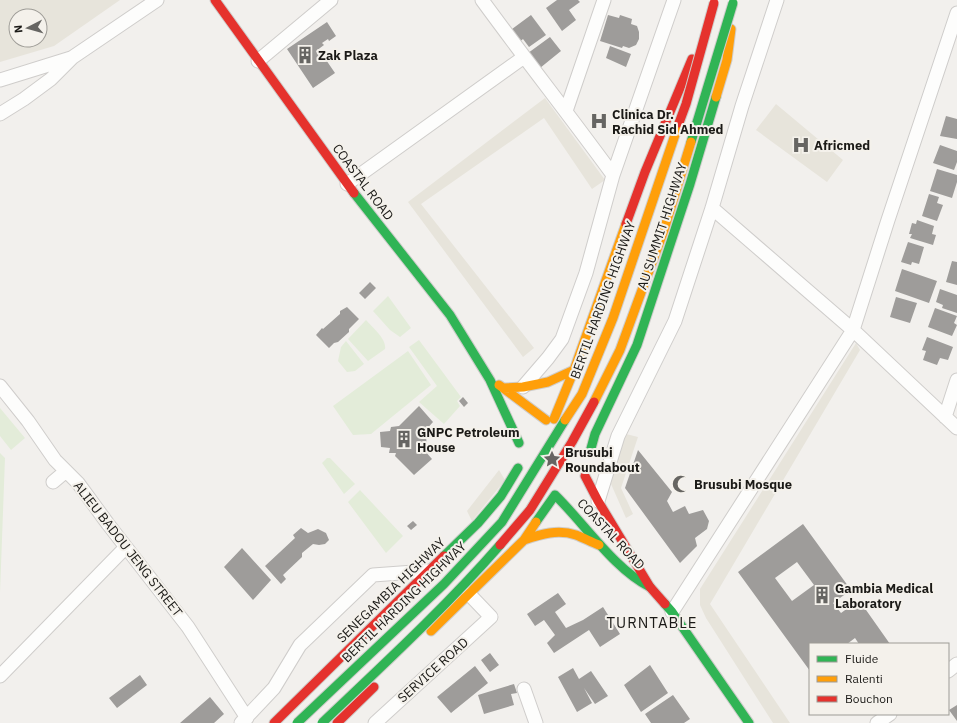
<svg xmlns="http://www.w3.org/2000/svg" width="957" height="723" font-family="'IBM Plex Sans',sans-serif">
  <rect width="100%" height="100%" fill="#f2f0ed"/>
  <!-- built -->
  <path fill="#e7e4db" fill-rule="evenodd" d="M0 0H120L54 46 0 62ZM16 16H40V40H16Z
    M545 98 605 180 592 189 544 118 421 204 534 348 523 357 408 202Z
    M776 104 843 160 827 182 756 130Z
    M856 343 860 350 710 604 790 723H773L706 618 700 605V589Z
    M622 433 638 437 621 488 633 514 626 518 611 484Z
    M499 470 505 480 472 521 467 511Z"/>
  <!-- green -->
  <path fill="#e3ecd9" d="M388 296 411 328 400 337 390 330 373 311Z
    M366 320C372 327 387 339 385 349L368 361 348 339Z
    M419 340 461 397 457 401 460 406 444 424 419 402 437 386 409 347Z
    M346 341 364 364 355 371 347 372 338 361 341 347Z
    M408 351 431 385 371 434 353 435 333 406Z
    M0 408 25 438 11 450 0 436Z
    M0 453 5 458 0 593Z
    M327 458H330L355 484 344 494 322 463Z
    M360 490 403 536 386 553 348 502Z"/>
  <!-- building -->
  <path fill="#9e9c9a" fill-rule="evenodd" d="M557 0H578L580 2 569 10 576 20 562 31 546 8Z
    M531 15 546 35 529 47 523 39 517 44 508 32Z
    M608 15 619 18 620 15 632 19 631 24 637 26 639 32V39L636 45 629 48 623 46 622 48 600 41Z
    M327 22 336 36 329 41 328 39 322 43 324 45 316 51 319 56 322 54 335 73 313 88 287 49Z
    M550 37 561 51 540 68 524 56Z
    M610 46 631 54 626 67 606 58Z
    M946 116 957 119V139L940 136Z
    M940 145 957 151V162L954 170 933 163Z
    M937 169 957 175V182L952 198 930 191Z
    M929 194 939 197 937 203 943 205 937 221 922 216Z
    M917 220 934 226 932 234 936 235 933 245 910 238 912 234H909L912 223 916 224Z
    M908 242 924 247 919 264 912 262 911 265 901 262Z
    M952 261 957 262V285L946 282Z
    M902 269 937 281 929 303 895 291Z
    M370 282 376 288 365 299 359 293Z
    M940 289 957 295V313L942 308 943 305 936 302Z
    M896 297 917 303 910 323 890 317Z
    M347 307 359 319 349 329V332L338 342 334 343 329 348 316 335 322 328 323 329 340 314V311Z
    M935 308 957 316 954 323 957 325 952 336 928 327Z
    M927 337 953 347 948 360 940 358 937 365 923 360 926 351 922 350Z
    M463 397 468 403 464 407 459 401Z
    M419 406 433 422 424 432 426 436 427 447 425 451 432 459 414 475 395 456 396 453H389L390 448 381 447 380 432 390 431 391 427 399 426Z
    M638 450 672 492 667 501 673 512 685 506 689 514 703 510 709 521 707 529 695 538 697 546 680 563 625 488Z
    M413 521 417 525 411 530 407 526Z
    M803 524 851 590 833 603 841 613 859 600 890 644H859L855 638 847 644H810V671L738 572ZM797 562 814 585 792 601 775 578Z
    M301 528 308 533 318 529 326 533 329 540 325 544 319 545 313 544 302 553V557L283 575 286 579 281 584 265 566 295 538 293 535Z
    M242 548 271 580 253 600 224 567Z
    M558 593 566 604 555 612 566 628 583 620 603 607 620 634 600 647 589 630 554 653 547 643 555 635 544 620 535 626 527 614Z
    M490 653 499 665 490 672 481 660Z
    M650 665 668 693 641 712 624 685Z
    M475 666 488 683 451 713 437 697Z
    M573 668 579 679 591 671 608 696 595 704 584 688 592 703 577 712 558 677Z
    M140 675 147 685 117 708 109 698Z
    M514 684 517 693 511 694 514 705 484 714 478 695Z
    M673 695 690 719 684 723H651L645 714Z
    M210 697 224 714 214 723H180Z
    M957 705V721L949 710Z"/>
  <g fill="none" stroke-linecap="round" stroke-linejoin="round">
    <!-- street casing -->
    <g stroke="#cfcdcb" stroke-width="15">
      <path id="street" d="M482 0C525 59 570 116 613 175
        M258 61 331 0
        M0 80 71 58
        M566 111 604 0
        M0 114 24 99 51 79 73 57 157 0
        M347 184 524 57
        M712 208 853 330 957 428
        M0 386 28 421 55 460 78 483 108 524 188 627 247 718
        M523 387 548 358 562 339 586 273 613 175 674 0
        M945 417 957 380
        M53 482 66 471
        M598 501 618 436 675 321 712 208 742 106 777 0
        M672 612 853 330 888 220 957 13
        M948 671 957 664
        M0 676 126 547
        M524 689 536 723
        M241 723 274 688 300 645 373 575 428 571
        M375 723 491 617 469 594
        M877 723 890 714"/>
    </g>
    <!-- fast casing -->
    <g stroke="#cfcdcb" stroke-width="11">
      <path id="fast" d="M354 193 450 315 490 380 519 443
        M590 452 595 434 637 345 690 184 716 97
        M536 522 555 495C584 523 614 569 650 587
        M444 556 478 523 501 496 518 468
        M665 604 672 612 749 723"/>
    </g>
    <!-- slow casing -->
    <g stroke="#cfcdcb" stroke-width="11">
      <path id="slow" d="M716 97 727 60 731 29
        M499 385 546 420
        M503 388 523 387 548 382 574 370
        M554 419 574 370 626 224
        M524 540C541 534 558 529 576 535 584 538 591 542 599 545
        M431 631 524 540 536 522"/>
    </g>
    <!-- jam casing -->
    <g stroke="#cfcdcb" stroke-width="11">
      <path id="jam" d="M215 0 354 193
        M626 224 645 172 692 59
        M585 476 598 501 650 587 665 604
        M274 723 444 556
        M337 723 374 687"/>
    </g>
    <!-- street -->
    <use href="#street" stroke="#fdfdfc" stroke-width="13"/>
    <!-- fast -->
    <use href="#fast" stroke="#30b455" stroke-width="9"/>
    <!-- slow -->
    <use href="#slow" stroke="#ff9f0a" stroke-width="9"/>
    <!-- jam -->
    <use href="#jam" stroke="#e5322d" stroke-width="9"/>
    <!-- fast-bridge casing -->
    <g stroke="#cfcdcb" stroke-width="11" stroke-linecap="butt">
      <path id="fast-bridge" d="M691 142 733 3
        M297 723 444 584 502 522 565 420
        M322 723C383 665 445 608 500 545"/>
    </g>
    <!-- slow-bridge casing -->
    <g stroke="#cfcdcb" stroke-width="11" stroke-linecap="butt">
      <path id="slow-bridge" d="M594 402 620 350 664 230 691 142
        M565 420 582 394 613 318 679 123"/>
    </g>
    <!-- jam-bridge casing -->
    <g stroke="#cfcdcb" stroke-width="11" stroke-linecap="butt">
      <path id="jam-bridge" d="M679 123 686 104 714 3
        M500 545 530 510 572 442 594 402"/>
    </g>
    <!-- fast-bridge -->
    <use href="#fast-bridge" stroke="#30b455" stroke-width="9"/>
    <!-- slow-bridge -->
    <use href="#slow-bridge" stroke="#ff9f0a" stroke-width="9"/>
    <!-- jam-bridge -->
    <use href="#jam-bridge" stroke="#e5322d" stroke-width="9"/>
  </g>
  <!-- icons -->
  <defs>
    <g id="building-bare" transform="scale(1.38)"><path d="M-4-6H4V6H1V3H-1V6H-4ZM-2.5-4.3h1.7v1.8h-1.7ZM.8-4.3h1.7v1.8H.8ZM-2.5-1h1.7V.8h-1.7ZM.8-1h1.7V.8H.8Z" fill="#666562" stroke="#f4f1eb" stroke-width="2.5" paint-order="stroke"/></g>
    <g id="hospital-bare" transform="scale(1.38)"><path d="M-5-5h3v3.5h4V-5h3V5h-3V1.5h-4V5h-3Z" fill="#666562" stroke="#f4f1eb" stroke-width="2.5" paint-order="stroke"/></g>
    <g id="sight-bare" transform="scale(1.38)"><path d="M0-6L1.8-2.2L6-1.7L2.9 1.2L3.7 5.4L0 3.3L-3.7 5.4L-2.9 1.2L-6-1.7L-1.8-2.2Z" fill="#666562" stroke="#f4f1eb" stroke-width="2.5" paint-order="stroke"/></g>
    <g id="mosque-bare" transform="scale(1.38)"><path d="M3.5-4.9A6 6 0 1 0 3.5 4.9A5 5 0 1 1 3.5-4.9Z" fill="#666562" stroke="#f4f1eb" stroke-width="2.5" paint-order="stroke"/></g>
  </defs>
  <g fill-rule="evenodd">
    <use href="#building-bare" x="305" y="55"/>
    <use href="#hospital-bare" x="599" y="121"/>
    <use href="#hospital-bare" x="801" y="145"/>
    <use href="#building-bare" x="404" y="439"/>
    <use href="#sight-bare" x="552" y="459"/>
    <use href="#mosque-bare" x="681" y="484"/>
    <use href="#building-bare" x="822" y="595"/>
  </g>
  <g text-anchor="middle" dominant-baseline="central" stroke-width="4" stroke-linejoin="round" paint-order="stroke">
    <!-- poi labels -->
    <g font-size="13" font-weight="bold" fill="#1b1a17" stroke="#f4f1eb" text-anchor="start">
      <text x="318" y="55">Zak Plaza</text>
      <text x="612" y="114">Clinica Dr.<tspan x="612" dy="15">Rachid Sid Ahmed</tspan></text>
      <text x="814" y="145">Africmed</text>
      <text x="417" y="432">GNPC Petroleum<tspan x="417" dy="15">House</tspan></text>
      <text x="565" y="452">Brusubi<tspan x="565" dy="15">Roundabout</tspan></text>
      <text x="694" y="484">Brusubi Mosque</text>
      <text x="835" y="588">Gambia Medical<tspan x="835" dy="15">Laboratory</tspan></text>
    </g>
    <!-- street labels -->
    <g font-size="13" fill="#1b1a17" stroke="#f4f1eb">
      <text transform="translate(363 182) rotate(53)">COASTAL ROAD</text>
      <text transform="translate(662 226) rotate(-72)">AU SUMMIT HIGHWAY</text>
      <text transform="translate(603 300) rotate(-70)">BERTIL HARDING HIGHWAY</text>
      <text transform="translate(611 534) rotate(47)">COASTAL ROAD</text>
      <text transform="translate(128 549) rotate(52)">ALIEU BADOU JENG STREET</text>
      <text transform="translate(391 590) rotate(-44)">SENEGAMBIA HIGHWAY</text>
      <text transform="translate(404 602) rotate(-44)">BERTIL HARDING HIGHWAY</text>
      <text transform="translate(433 670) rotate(-42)">SERVICE ROAD</text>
    </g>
    <!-- quarter labels -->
    <g font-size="15" letter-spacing="1" fill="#1b1a17" stroke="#f4f1eb">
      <text x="652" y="622">TURNTABLE</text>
    </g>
  </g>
  <!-- legend -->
  <rect x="809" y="643" width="140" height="72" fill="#f4f1eb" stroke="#9d9b96"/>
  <rect x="817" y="656" width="20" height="6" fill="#30b455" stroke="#9d9b96"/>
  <text x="845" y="663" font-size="12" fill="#1b1a17">Fluide</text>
  <rect x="817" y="676" width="20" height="6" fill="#ff9f0a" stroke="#9d9b96"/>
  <text x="845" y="683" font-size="12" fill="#1b1a17">Ralenti</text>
  <rect x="817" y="696" width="20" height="6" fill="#e5322d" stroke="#9d9b96"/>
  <text x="845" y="703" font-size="12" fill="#1b1a17">Bouchon</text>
  <!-- north arrow -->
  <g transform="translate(28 28) rotate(264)"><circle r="19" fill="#f4f1eb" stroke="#9d9b96"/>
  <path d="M0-3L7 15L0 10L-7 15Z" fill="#666562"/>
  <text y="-6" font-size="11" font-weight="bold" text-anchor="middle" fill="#1b1a17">N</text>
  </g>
</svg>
